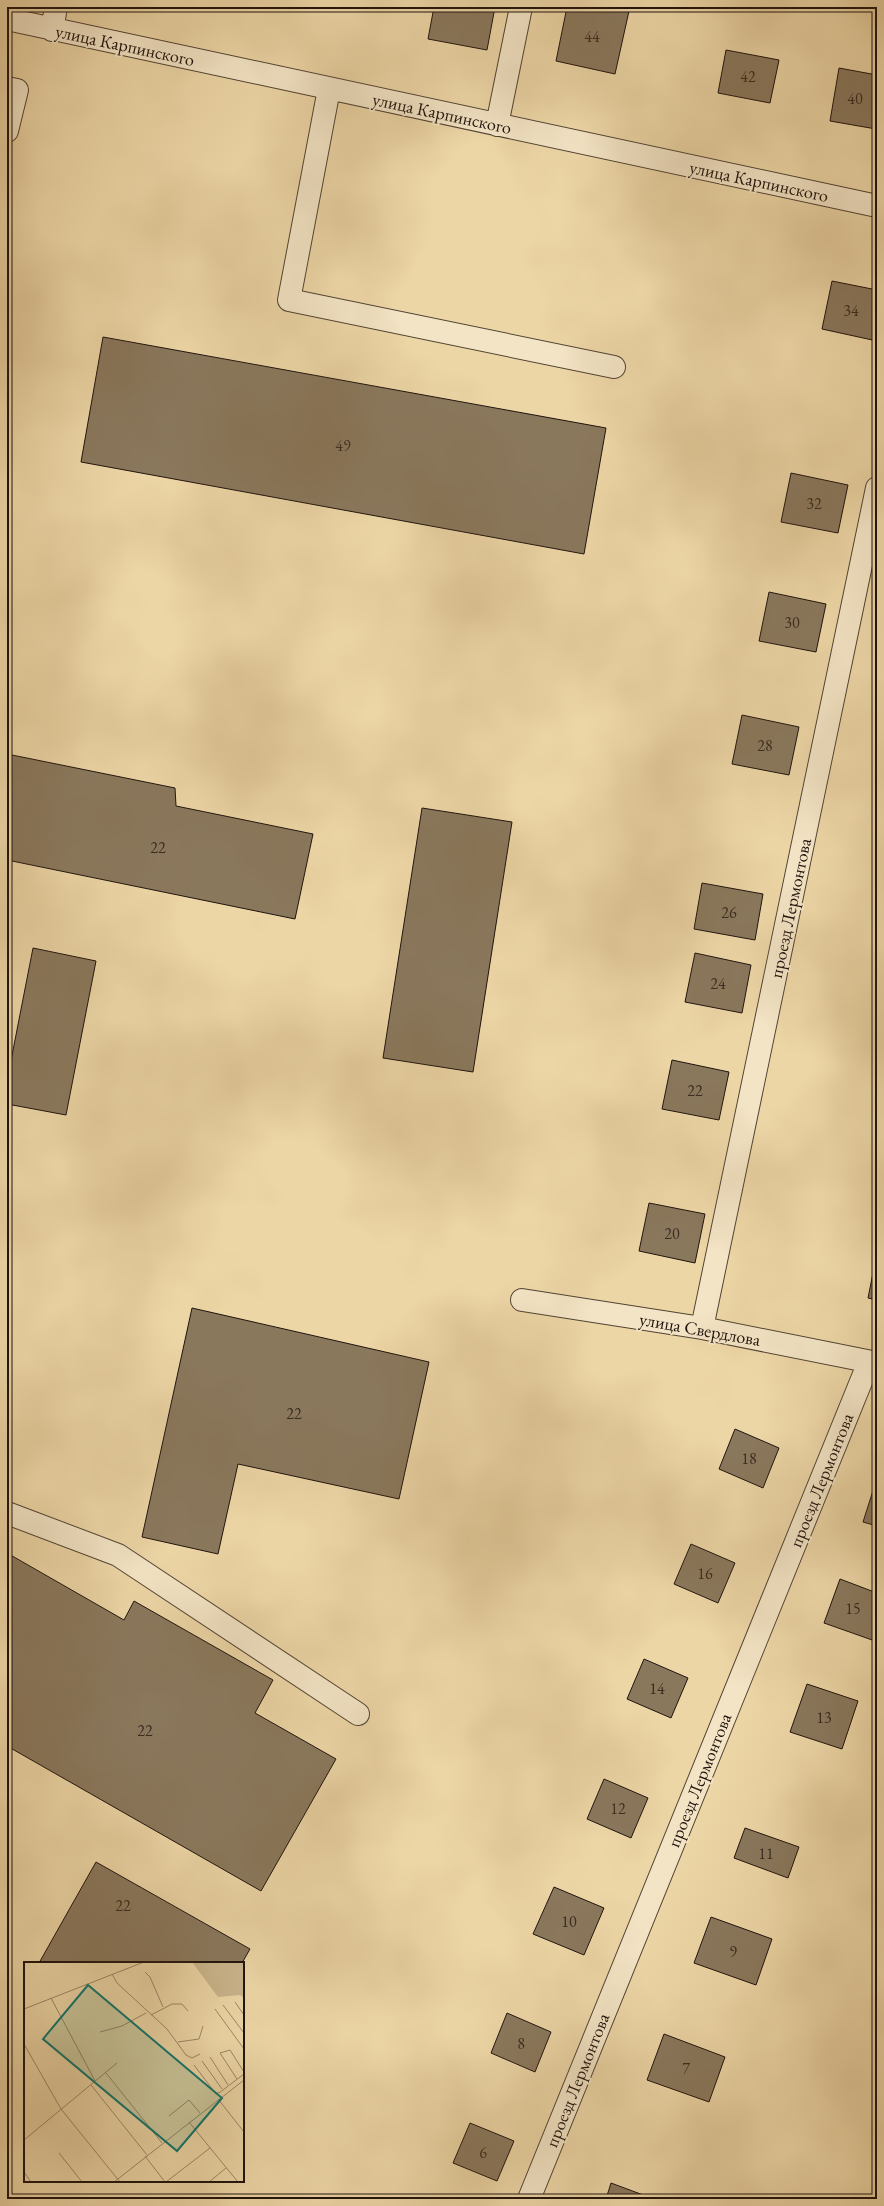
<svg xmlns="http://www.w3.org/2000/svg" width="884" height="2206" font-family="'EB Garamond',serif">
  <rect width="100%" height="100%" fill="#edd6a6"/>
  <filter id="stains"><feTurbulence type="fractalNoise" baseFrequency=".005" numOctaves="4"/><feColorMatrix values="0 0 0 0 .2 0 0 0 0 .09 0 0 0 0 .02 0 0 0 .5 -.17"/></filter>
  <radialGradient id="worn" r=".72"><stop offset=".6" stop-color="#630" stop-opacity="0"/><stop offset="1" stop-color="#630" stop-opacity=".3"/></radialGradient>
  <!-- building -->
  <path fill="#8a785d" stroke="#1f130e" d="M434 7H495L487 50 428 39Z
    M567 7H613L629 11 615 74 556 61Z
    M726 50 779 60 770 103 718 93Z
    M839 68 877 75 876 129 830 121Z
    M832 281 877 290V341L822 329Z
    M103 337 606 428 584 554 81 462Z
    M791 473 848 485 838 533 781 522Z
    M769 592 826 604 816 652 759 641Z
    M742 715 799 727 789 775 732 764Z
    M7 754 175 788 176 806 313 834 295 919 7 860Z
    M422 808 512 822 473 1072 383 1058Z
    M702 883 763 894 755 940 694 929Z
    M33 948 96 961 66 1115 7 1104V1081Z
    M695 953 751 965 742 1013 685 1002Z
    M672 1060 729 1072 719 1120 662 1109Z
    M649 1203 705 1214 695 1263 639 1251Z
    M877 1253V1300L868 1298Z
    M192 1308 429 1362 399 1499 238 1464 218 1554 142 1537Z
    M735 1429 779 1448 763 1488 719 1469Z
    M877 1478V1526L863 1522Z
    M691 1544 735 1563 718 1603 674 1584Z
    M7 1553 124 1620 134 1601 273 1680 255 1713 336 1759 261 1891 7 1746Z
    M840 1579 877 1593V1635L875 1641 824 1623Z
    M644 1659 688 1678 671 1718 627 1699Z
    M807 1684 858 1701 842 1749 790 1732Z
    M604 1779 648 1798 631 1838 587 1819Z
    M745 1828 799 1847 788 1878 734 1858Z
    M96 1862 250 1949 242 1963H39Z
    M554 1887 604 1908 584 1955 533 1934Z
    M711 1917 772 1939 756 1985 694 1963Z
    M507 2013 551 2032 535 2072 491 2053Z
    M664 2034 725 2057 709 2102 647 2080Z
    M470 2123 514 2141 497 2181 453 2163Z
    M611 2183 654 2199H606Z"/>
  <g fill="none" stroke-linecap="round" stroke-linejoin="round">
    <!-- minor casing -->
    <g stroke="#524434" stroke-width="24">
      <path id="minor" d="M7 19 877 206
        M52 30 56 7
        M7 88 17 90 7 131
        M329 89 289 300 614 367
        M497 125 521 7
        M522 1300 702 1328 877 1363
        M702 1328 877 488
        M7 1513 118 1555 358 1714
        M529 2199 869 1362"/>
    </g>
    <!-- minor -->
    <use href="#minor" stroke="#f3e4c5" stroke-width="22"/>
  </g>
  <g text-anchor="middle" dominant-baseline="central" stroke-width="3.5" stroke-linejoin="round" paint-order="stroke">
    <!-- number labels -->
    <g font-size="16" fill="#3a2c22">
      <text x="592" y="36">44</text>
      <text x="748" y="76">42</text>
      <text x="855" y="98">40</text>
      <text x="851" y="310">34</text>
      <text x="343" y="445">49</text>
      <text x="814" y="503">32</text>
      <text x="792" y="622">30</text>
      <text x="765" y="745">28</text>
      <text x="158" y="847">22</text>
      <text x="729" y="912">26</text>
      <text x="718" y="983">24</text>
      <text x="695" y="1090">22</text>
      <text x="672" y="1233">20</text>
      <text x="294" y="1413">22</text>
      <text x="749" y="1458">18</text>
      <text x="705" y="1573">16</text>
      <text x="853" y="1608">15</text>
      <text x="657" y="1688">14</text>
      <text x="824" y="1717">13</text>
      <text x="145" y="1730">22</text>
      <text x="618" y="1808">12</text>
      <text x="766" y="1853">11</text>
      <text x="123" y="1905">22</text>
      <text x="569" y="1921">10</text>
      <text x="733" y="1951">9</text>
      <text x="521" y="2043">8</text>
      <text x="686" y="2068">7</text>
      <text x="483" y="2152">6</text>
    </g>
    <!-- street labels -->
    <g font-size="18" fill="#1f130e" stroke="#f3e4c5">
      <text transform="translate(125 45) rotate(12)">улица Карпинского</text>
      <text transform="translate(442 113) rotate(12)">улица Карпинского</text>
      <text transform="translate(759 181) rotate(12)">улица Карпинского</text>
      <text transform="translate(790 908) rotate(-78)">проезд Лермонтова</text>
      <text transform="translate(700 1329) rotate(10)">улица Свердлова</text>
      <text transform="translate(821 1480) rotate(-68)">проезд Лермонтова</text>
      <text transform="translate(699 1780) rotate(-68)">проезд Лермонтова</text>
      <text transform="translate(577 2080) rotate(-68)">проезд Лермонтова</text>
    </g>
  </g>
  <!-- overview -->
  <g transform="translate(24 1962)">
    <rect width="220" height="220" fill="#edd6a6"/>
    <path d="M168 0H220V36L216 33 194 35Z" fill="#cab58c"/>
    <path fill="none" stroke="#9b8869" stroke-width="1" d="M121 10 126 15 139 45M88 12 93 21 143 67 162 93 168 96 176 92M27 36 71 119M211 40 220 53M199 43 220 71M0 47 120 0M191 47 220 87V91M127 53 148 42H158L164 49M76 70 98 64 122 51M154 80 175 77 179 64M0 82 37 147 96 220M186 95 204 123M178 99 198 127M170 103 192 132 195 130M82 111 138 181M213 117 196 91 206 88 220 110M67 123 123 193M195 131 220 112M194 137 220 170M145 154 165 138 176 151M165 160 214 220M0 178 93 101M35 191 58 220M121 194 141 220M0 210 7 220M90 220 220 118M142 220 186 186M185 220 202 206"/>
    <path fill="#0f766e" fill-opacity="0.15" stroke="#0f766e" stroke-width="2" d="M64 23 198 136 153 189 19 77Z"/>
    <rect width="220" height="220" fill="none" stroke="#1f130e" stroke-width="2"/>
  </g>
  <!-- margin -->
  <rect width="884" height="2206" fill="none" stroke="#edd6a6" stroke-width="24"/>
  <rect x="8" y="8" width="868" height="2190" fill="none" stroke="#1f130e" stroke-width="2"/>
  <rect x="12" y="12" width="860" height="2182" fill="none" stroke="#1f130e"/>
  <rect width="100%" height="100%" filter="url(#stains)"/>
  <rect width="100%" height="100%" fill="url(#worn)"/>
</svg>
